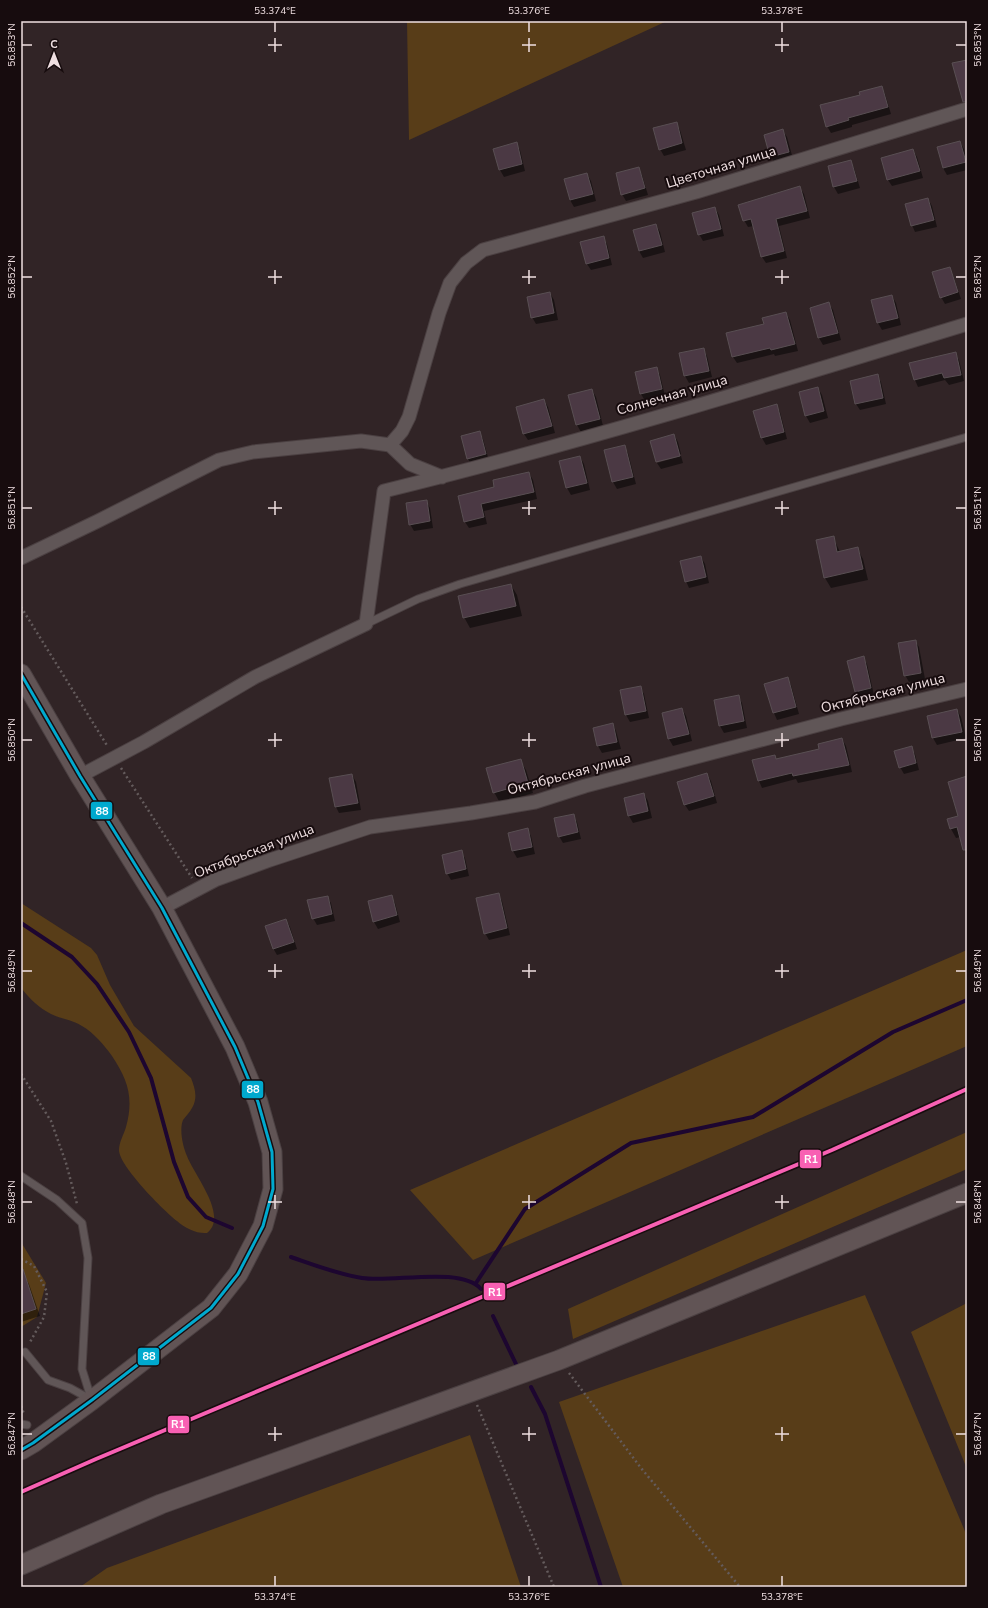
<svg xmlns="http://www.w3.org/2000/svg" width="988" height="1608" font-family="'Nunito Sans',sans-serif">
  <rect width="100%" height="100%" fill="#312426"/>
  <!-- green -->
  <path fill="#583d18" d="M407 21H667L409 140Z
    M21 903 91 948 97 955 110 985 134 1026 191 1078C195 1088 198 1098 192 1108 190 1112 186 1116 183 1120 179 1130 183 1147 187 1156 194 1175 229 1216 207 1233 197 1234 185 1228 177 1221 164 1211 119 1166 119 1150 119 1142 124 1134 126 1127 134 1098 128 1080 112 1056 104 1045 94 1033 82 1026 73 1020 61 1019 51 1014 39 1008 30 999 22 989Z
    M967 950V1046L473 1260 410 1190Z
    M967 1132V1169L573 1339 568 1309Z
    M21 1242 46 1283 37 1317 21 1327Z
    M865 1295 967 1536V1587H623L559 1402Z
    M967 1303V1469L911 1332Z
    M470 1435 521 1587H80L107 1568Z"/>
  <!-- shadow -->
  <path fill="#0007" d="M882 87 885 94 891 114 852 125V127L831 133 827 126 861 96Z
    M676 123 680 130 686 150 664 156 660 149Z
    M783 131 787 137 793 159 775 164 771 157 765 135Z
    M960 142 964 149 967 162V170L947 175 943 168 938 148Z
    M516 144 520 150 525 171 504 177 500 170 494 149Z
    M913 150 917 157 923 178 892 186 888 180Z
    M850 161 854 168 860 188 838 194 834 187 829 167Z
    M638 168 642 175 648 195 626 201 622 194Z
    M587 174 591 181 596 201 574 207 570 200 565 180Z
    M800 188 804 194 810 218 779 226 787 258 766 263 762 257 754 226 748 227 744 220Z
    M928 199 932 206 937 227 915 232 912 225Z
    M715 208 719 215 724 236 703 241 699 234Z
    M656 225 660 232 665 252 643 258 639 251Z
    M603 238 607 244 612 265 591 270 587 264Z
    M949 268 953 275 961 299 945 304 941 297Z
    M550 293 554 300 558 320 536 324 532 317Z
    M892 296 896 303 901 325 882 330 878 323 872 301Z
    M829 304 833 310 841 340 823 345 819 338 811 308Z
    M786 313 790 320 798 351 775 356 774 354 737 363 733 357 765 325Z
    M703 349 707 356 712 377 689 383 685 376 680 354Z
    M955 353 959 360 964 381 949 385 945 380 918 387 915 380 910 363Z
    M656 368 660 375 665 396 645 401 641 394 636 373Z
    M877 375 881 382 886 404 860 410 856 404Z
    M818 388 822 395 828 418 810 423 806 416 800 393Z
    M592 390 596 397 603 426 581 432 577 425 569 396Z
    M544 400 548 407 555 433 528 440 524 434Z
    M776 405 780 412 787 439 766 445 762 438 754 411Z
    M479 432 483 439 489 461 472 466 468 459 462 437Z
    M674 435 678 442 681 454 657 461V462L651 441Z
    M624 447 628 453 636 484 617 489 613 482 605 451Z
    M681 456 683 463 661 469 657 463Z
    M580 457 584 464 590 490 571 495 567 488Z
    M529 473 533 480 537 499 484 511 487 524 469 528 465 522 459 497 496 488Z
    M426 501 430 508 433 528 414 531 410 524Z
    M833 537 840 552 857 548 863 559 868 580 831 588 825 578 817 541Z
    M701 557 705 564 709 583 689 588 686 581Z
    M511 585 517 595 522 616 470 628 464 617Z
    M915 641 919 647 925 679 909 682 905 675Z
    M863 658 867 664 874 695 859 698 855 691Z
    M787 678 791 685 799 714 777 720 774 713Z
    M640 687 644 694 649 718 630 722 626 715 621 691Z
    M738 696 742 703 747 728 724 733 720 726Z
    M682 709 686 716 692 741 673 746 669 739Z
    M957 710 961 717 966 738 937 745 933 738 928 717Z
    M613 724 616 731 621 749 602 753 598 746 594 729Z
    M842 739 846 746 852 772 798 783 796 779 762 788 759 781 776 760 820 750Z
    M911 748 915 754 919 770 904 774 900 767Z
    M520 760 526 770 533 793 500 803 494 792Z
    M707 774 711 781 717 803 689 811 685 805Z
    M352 775 356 782 361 810 339 813 336 807Z
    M967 777V859L961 837 956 838 951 829 959 817Z
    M644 794 648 801 652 818 633 823 629 816 625 798Z
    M573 815 577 822 581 839 563 843 559 836Z
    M527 829 531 836 535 854 517 858 513 851 509 834Z
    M461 852 465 858 469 876 451 880 447 873Z
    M498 894 502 901 510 935 489 940 485 933Z
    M391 896 395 903 400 922 378 929 374 922 369 902Z
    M327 897 331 903 335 921 317 925 313 918Z
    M286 920 290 927 297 949 277 955 273 948Z
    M25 1277 29 1284 40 1316 21 1322V1279Z"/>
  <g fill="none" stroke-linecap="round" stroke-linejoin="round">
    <!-- stream -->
    <path stroke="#1d0630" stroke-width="4" d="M21 923 72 957 97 984 129 1032 151 1078 174 1162 188 1197 206 1217 232 1228
      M291 1257C314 1265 337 1274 362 1278 392 1283 460 1266 481 1289
      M476 1283 525 1209 631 1143 753 1117 893 1032 967 1000
      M493 1316 516 1364
      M531 1387 545 1414 601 1587"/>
  </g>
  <!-- building -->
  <path fill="#4b3944" stroke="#594f53" d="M967 60V101L963 102 952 63Z
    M882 86 888 107 848 118 849 120 826 127 820 105 860 95 859 92Z
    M677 122 682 143 659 150 653 128Z
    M783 129 789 152 770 157 764 135Z
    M960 141 966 162 943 168 937 147Z
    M517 142 522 164 499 170 493 149Z
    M913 149 920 171 887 180 881 158Z
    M851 160 857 181 833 187 828 166Z
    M639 167 645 188 621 195 616 173Z
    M587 173 593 194 570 200 564 179Z
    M800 186 807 211 776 219 784 251 761 257 751 219 743 221 738 205Z
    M928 198 934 220 911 226 905 204Z
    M715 207 721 229 698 235 692 213Z
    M656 224 662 245 639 251 633 230Z
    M604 236 609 258 586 264 580 242Z
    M950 267 958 292 940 298 932 272Z
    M550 292 554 313 531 318 527 297Z
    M892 295 898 318 877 323 871 300Z
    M829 302 838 333 818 338 810 308Z
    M786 312 795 344 771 350 770 348 732 357 726 333 764 324 762 318Z
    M704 348 709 371 684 376 679 353Z
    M956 352 961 375 944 378 942 373 914 380 909 363Z
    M657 367 662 389 640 394 635 372Z
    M878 374 883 398 855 404 850 381Z
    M818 387 824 411 805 416 799 392Z
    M592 389 600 419 576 425 568 395Z
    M544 399 552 426 523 434 516 407Z
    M777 404 784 432 761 438 753 411Z
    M480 431 486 454 467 459 461 436Z
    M674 434 680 456 656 462 650 441Z
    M625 445 633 477 612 482 604 450Z
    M580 456 587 483 566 488 559 461Z
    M529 472 534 492 481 504 484 517 464 522 458 496 494 487 493 480Z
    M427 500 430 521 409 525 406 503Z
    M834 536 837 552 858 547 863 569 824 578 816 540Z
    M701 556 706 577 685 582 680 561Z
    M511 584 516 606 463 618 458 596Z
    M916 640 921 673 904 676 898 643Z
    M864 656 871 688 855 692 847 661Z
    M788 677 796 707 773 713 764 684Z
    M641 686 646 711 625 715 620 690Z
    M739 695 744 721 719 726 714 700Z
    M682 708 689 734 668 739 662 713Z
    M957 709 962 732 932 738 927 716Z
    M613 723 617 742 597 746 593 728Z
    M842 738 849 765 793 776 792 773 758 781 752 760 775 755 776 759 819 749 818 744Z
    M912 746 916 763 899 768 894 751Z
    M521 759 528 783 493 793 486 768Z
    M707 773 714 796 684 805 677 782Z
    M352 774 358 803 335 807 329 778Z
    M967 776V850H963L957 827 950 829 947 819 958 816 948 782Z
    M644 793 648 811 628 816 624 798Z
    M574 814 578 832 558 837 554 818Z
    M528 828 532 847 512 851 508 833Z
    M462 850 466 869 446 874 442 855Z
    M499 893 507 928 484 934 476 898Z
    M392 895 397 915 373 922 368 901Z
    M328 896 332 914 312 919 307 900Z
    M286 919 294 942 273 949 265 926Z
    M21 1269H23L36 1309 21 1314Z"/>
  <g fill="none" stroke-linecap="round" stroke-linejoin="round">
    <!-- lane casing -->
    <g stroke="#4b4042" stroke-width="9">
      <path id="lane" d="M366 624 418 599 460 584 967 437
        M21 1176 57 1200 82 1223 88 1258 82 1369 91 1398
        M25 1352 48 1380 70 1388 90 1399
        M21 1424 27 1425"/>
    </g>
    <!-- street casing -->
    <g stroke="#4b4042" stroke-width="15">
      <path id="street" d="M390 445 402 431 409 417 439 313 450 283 466 263 483 250 696 192 967 109
        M21 558 98 521 219 460 253 452 361 441 390 445 410 464 442 477
        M80 776 144 742 255 677 366 624 384 491C580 443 774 383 967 324
        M162 908 215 880 270 860 370 827 471 813 535 802 585 786 841 719 967 689"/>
    </g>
    <!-- secondary casing -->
    <g stroke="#4b4042" stroke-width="21">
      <path id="secondary" d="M21 674 80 776 162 908 235 1047 258 1102 272 1152 273 1189 263 1226 238 1274 211 1308 92 1400 33 1443 21 1450
        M21 1565 161 1504 559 1360 967 1193"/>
    </g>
    <!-- path -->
    <path stroke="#645b5c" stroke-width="2.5" stroke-dasharray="2 3" stroke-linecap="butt" d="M21 607 108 747
      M121 768 192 878
      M21 1074 51 1121 66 1163 77 1204
      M21 1259 34 1266 47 1292 44 1317 29 1344
      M569 1373 641 1468 740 1587
      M477 1405 554 1587
      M21 1406 24 1414"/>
    <!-- lane -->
    <use href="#lane" stroke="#605657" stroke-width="7"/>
    <!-- street -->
    <use href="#street" stroke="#605657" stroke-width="13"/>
    <!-- secondary -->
    <use href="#secondary" stroke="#615455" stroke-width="19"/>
    <!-- bus-1 casing -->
    <g stroke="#170c0e" stroke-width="6">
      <path id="bus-1" d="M21 674 80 776 162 908 235 1047 258 1102 272 1152 273 1189 263 1226 238 1274 211 1308 92 1400 33 1443 21 1450"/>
    </g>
    <!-- bus-1 -->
    <use href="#bus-1" stroke="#00a9ce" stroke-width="3"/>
    <!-- rail-1 casing -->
    <g stroke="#170c0e" stroke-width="7">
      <path id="rail-1" d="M21 1492 96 1459 832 1150 967 1089"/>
    </g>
    <!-- rail-1 -->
    <use href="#rail-1" stroke="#f860b3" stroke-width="4"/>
  </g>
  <!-- ticks -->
  <path fill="none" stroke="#efdfe1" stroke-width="1.5" d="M275 22V32M529 22V32M782 22V32M275 38V52M529 38V52M782 38V52M22 45H32M268 45H282M522 45H536M775 45H789M956 45H966M275 270V284M529 270V284M782 270V284M22 277H32M268 277H282M522 277H536M775 277H789M956 277H966M275 501V515M529 501V515M782 501V515M22 508H32M268 508H282M522 508H536M775 508H789M956 508H966M275 733V747M529 733V747M782 733V747M22 740H32M268 740H282M522 740H536M775 740H789M956 740H966M275 964V978M529 964V978M782 964V978M22 971H32M268 971H282M522 971H536M775 971H789M956 971H966M275 1195V1209M529 1195V1209M782 1195V1209M22 1202H32M268 1202H282M522 1202H536M775 1202H789M956 1202H966M275 1427V1441M529 1427V1441M782 1427V1441M22 1434H32M268 1434H282M522 1434H536M775 1434H789M956 1434H966M275 1576V1586M529 1576V1586M782 1576V1586"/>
  <g text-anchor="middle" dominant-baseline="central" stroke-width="4" stroke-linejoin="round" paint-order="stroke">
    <!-- street labels -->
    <g font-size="14" fill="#efdfe1" stroke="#170c0e">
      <text transform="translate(721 167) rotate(-17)">Цветочная улица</text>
      <text transform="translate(672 395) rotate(-16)">Солнечная улица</text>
      <text transform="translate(883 693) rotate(-14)">Октябрьская улица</text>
      <text transform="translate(569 774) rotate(-15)">Октябрьская улица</text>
      <text transform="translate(254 851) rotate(-21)">Октябрьская улица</text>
    </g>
  </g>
  <g stroke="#170c0e" stroke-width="1.5">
    <rect x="90" y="801" width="23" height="19" rx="4" fill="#00a9ce"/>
    <rect x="241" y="1080" width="23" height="19" rx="4" fill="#00a9ce"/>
    <rect x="799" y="1149" width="23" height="20" rx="4" fill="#f860b3"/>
    <rect x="483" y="1282" width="23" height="19" rx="4" fill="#f860b3"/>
    <rect x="137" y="1347" width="23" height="19" rx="4" fill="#00a9ce"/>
    <rect x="167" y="1415" width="23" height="19" rx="4" fill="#f860b3"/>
  </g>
  <g font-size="11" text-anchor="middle" font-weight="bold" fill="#fff">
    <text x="102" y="815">88</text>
    <text x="253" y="1093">88</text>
    <text x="811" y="1163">R1</text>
    <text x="495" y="1296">R1</text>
    <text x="149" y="1360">88</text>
    <text x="178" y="1428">R1</text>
  </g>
  <!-- border -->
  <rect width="988" height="1608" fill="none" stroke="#170c0e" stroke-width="44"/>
  <!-- north arrow -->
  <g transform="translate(54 54)" stroke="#170c0e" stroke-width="3" paint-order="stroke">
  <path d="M0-3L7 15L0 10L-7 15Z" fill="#efdfe1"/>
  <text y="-6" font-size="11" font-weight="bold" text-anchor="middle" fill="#efdfe1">С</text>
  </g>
  <rect x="22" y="22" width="944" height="1564" fill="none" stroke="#efdfe1" stroke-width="1.5"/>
  <g font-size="10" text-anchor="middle" fill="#efdfe1">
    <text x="275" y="14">53.374°E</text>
    <text x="529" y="14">53.376°E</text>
    <text x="782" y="14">53.378°E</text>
    <text transform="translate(11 45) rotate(-90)" y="4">56.853°N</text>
    <text transform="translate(977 45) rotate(-90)" y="4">56.853°N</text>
    <text transform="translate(11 277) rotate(-90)" y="4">56.852°N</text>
    <text transform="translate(977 277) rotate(-90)" y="4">56.852°N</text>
    <text transform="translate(11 508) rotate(-90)" y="4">56.851°N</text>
    <text transform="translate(977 508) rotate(-90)" y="4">56.851°N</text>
    <text transform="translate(11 740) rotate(-90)" y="4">56.850°N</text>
    <text transform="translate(977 740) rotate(-90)" y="4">56.850°N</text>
    <text transform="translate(11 971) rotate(-90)" y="4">56.849°N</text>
    <text transform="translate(977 971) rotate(-90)" y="4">56.849°N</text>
    <text transform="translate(11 1202) rotate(-90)" y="4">56.848°N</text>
    <text transform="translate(977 1202) rotate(-90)" y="4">56.848°N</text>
    <text transform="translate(11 1434) rotate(-90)" y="4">56.847°N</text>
    <text transform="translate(977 1434) rotate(-90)" y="4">56.847°N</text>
    <text x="275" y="1600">53.374°E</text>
    <text x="529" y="1600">53.376°E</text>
    <text x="782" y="1600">53.378°E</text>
  </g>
</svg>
